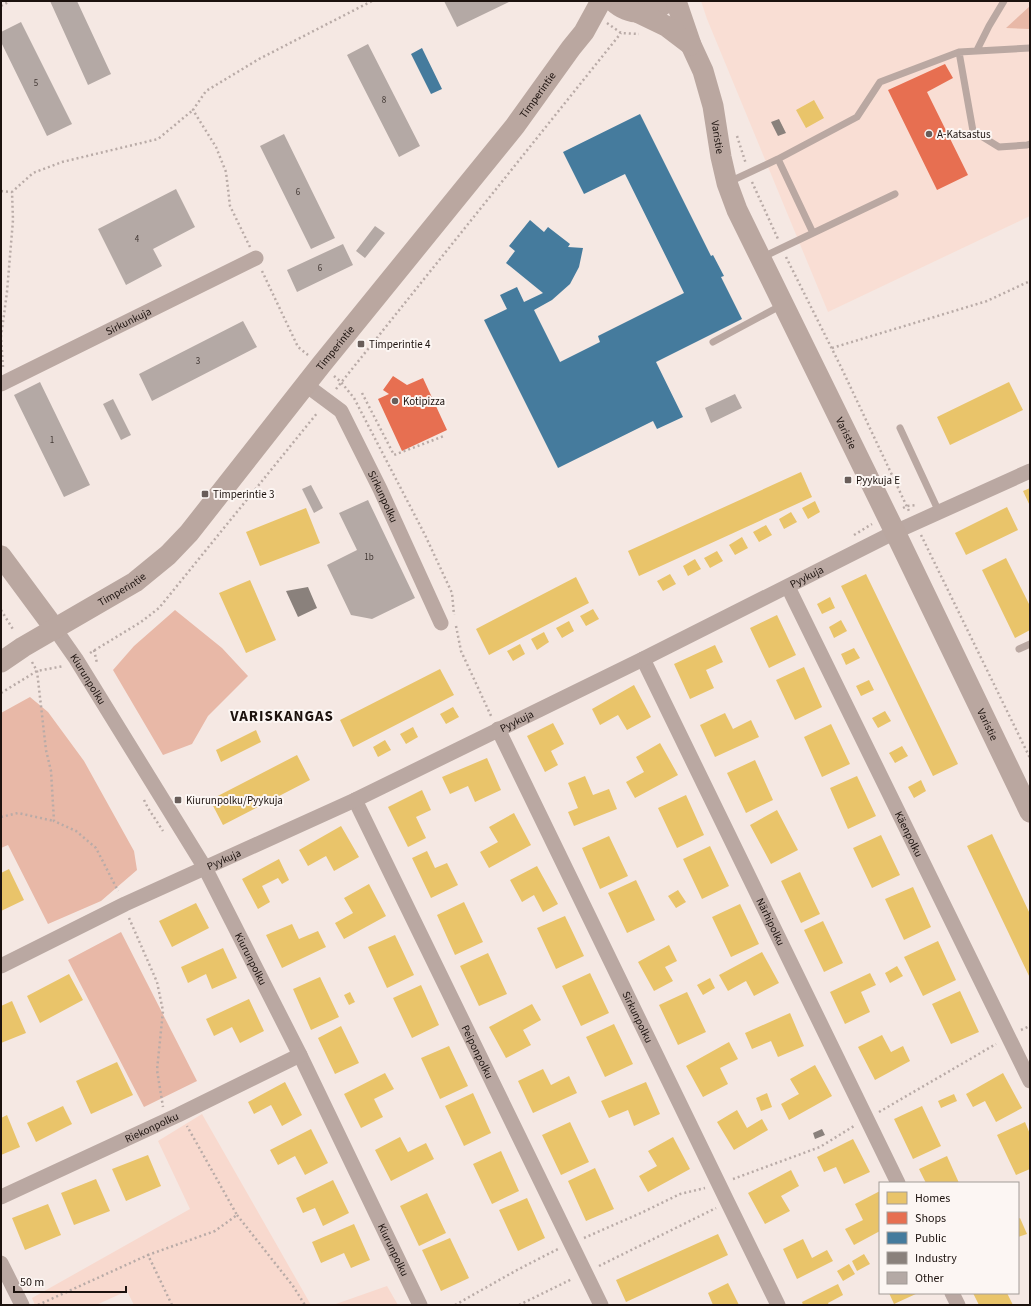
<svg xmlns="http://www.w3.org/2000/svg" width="1031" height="1306" font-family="'Source Sans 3',sans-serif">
  <rect width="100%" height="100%" fill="#f5e8e3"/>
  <!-- built -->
  <path fill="#f9ded4" d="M701 1H1030V216L828 312 707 19Z"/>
  <!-- green -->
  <path fill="#f8d9ce" d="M202 1114 311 1305H134L127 1291 96 1305H35L32 1298 190 1209 158 1141Z
    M387 1286 398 1305H333Z"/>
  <!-- forest -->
  <path fill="#e8b8a7" d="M1030 6V29L1006 28Z
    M175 610 222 648 248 676 208 716 192 744 163 755 113 670 134 646Z
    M30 697 48 712 84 761 134 851 137 870 101 901 48 924 8 845 1 848V713Z
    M121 932 197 1081 144 1107 68 960Z"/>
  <!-- homes -->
  <path fill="#e9c46a" d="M814 100 824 118 806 128 796 110Z
    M1009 382 1023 410 950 445 937 417Z
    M801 472 812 497 639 576 628 551Z
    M1030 488V506L1023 491Z
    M815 501 820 512 808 519 802 508Z
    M1007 507 1018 530 966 555 955 533Z
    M306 508 320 543 260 566 246 532Z
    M791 512 797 522 784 529 779 519Z
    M766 525 772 535 759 542 753 532Z
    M742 537 748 548 735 555 729 545Z
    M717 551 723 561 710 568 704 558Z
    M1006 558 1030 606V630L1015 638 982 570Z
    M695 559 701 569 688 576 683 566Z
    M670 574 676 584 663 591 657 581Z
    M866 574 958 764 933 776 841 586Z
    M576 577 589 603 489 655 476 629Z
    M250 580 276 640 246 653 219 593Z
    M830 597 835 608 822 614 817 604Z
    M593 609 599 619 586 626 580 616Z
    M777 615 796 655 769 668 750 628Z
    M841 620 847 631 834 638 829 627Z
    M569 621 574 631 562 638 556 628Z
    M544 632 549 642 537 650 531 639Z
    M520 644 525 654 513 661 507 651Z
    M715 645 723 662 706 670 714 688 690 699 674 664Z
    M854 648 860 658 846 665 841 654Z
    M804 667 822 707 795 720 776 680Z
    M440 669 454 695 353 747 340 720Z
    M869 680 874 690 861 696 856 686Z
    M634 685 651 717 627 730 618 715 600 725 592 709Z
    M453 707 459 717 446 724 440 714Z
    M885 711 891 721 878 728 872 718Z
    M725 713 733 729 751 720 759 737 715 757 700 725Z
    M553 723 564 744 551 751 558 765 545 772 527 736Z
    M831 724 850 764 822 777 804 737Z
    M413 727 418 737 406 744 400 734Z
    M256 730 261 742 221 762 216 750Z
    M385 740 391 750 378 757 373 747Z
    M660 743 678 775 635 798 626 782 644 772 636 757Z
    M902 746 908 756 895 763 889 753Z
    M297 755 310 780 223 825 210 800Z
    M487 758 501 790 475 802 468 786 450 794 442 777Z
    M755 760 773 800 746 813 727 773Z
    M585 776 593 795 609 789 617 809 574 826 568 812 578 808 568 783Z
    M857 776 876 816 848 829 830 788Z
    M921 780 926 791 914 798 908 787Z
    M422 790 431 810 416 817 426 838 408 847 388 807Z
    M686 795 704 835 677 848 658 808Z
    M777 810 798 850 771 864 750 825Z
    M514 813 531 845 489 868 480 852 498 842 489 827Z
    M341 826 359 857 334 871 326 856 308 866 299 850Z
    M992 834 1030 914V978L967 846Z
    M881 835 900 875 872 888 853 848Z
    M609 836 628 876 600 889 582 848Z
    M710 846 729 886 702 899 683 859Z
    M427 851 435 868 447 863 458 885 431 898 412 858Z
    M279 859 289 880 282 884 278 878 262 886 270 902 258 909 242 879Z
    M537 866 558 904 543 912 534 895 522 902 510 880Z
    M9 869 24 900 1 911V873Z
    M800 872 820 914 801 923 781 881Z
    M636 880 655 920 627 933 608 893Z
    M369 884 386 916 344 939 335 923 353 913 344 898Z
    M913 887 931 927 904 940 885 899Z
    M678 890 686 902 676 908 668 896Z
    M464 902 483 942 455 955 437 915Z
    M196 903 209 928 172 947 159 921Z
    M740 904 759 944 731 957 712 917Z
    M565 916 584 956 556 969 537 928Z
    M823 921 843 963 824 972 804 930Z
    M292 924 299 939 318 931 326 947 282 968 266 935Z
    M395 935 414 975 387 988 368 947Z
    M938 941 956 980 923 996 904 957Z
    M669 945 677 961 665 967 673 981 654 991 638 962Z
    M223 948 237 978 212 989 206 974 188 983 181 967Z
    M762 952 779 983 754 996 746 981 728 991 719 975Z
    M488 953 507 994 479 1006 460 966Z
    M897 966 903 976 890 983 885 973Z
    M590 973 609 1013 581 1026 562 986Z
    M870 973 876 985 861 992 870 1012 845 1024 830 992Z
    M69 974 83 1000 40 1023 27 996Z
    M320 977 339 1017 311 1030 293 989Z
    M710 978 715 988 703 995 697 985Z
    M421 985 439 1025 412 1038 393 998Z
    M960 991 979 1032 951 1044 932 1004Z
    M350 992 355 1002 349 1005 344 995Z
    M687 992 706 1032 678 1045 659 1005Z
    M249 999 264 1031 240 1043 232 1027 214 1036 206 1019Z
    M12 1001 26 1033 1 1043V1006Z
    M532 1004 541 1020 523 1030 531 1045 506 1058 489 1027Z
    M790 1013 804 1046 778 1057 771 1041 752 1049 745 1033Z
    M614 1024 633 1064 605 1077 586 1037Z
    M341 1026 359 1063 335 1074 318 1038Z
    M882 1035 891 1052 903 1046 910 1061 875 1080 858 1047Z
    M729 1042 738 1059 720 1068 728 1084 703 1097 686 1066Z
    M449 1046 468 1086 440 1099 421 1058Z
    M117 1062 133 1095 91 1114 76 1081Z
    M815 1065 832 1096 789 1120 781 1104 799 1094 790 1079Z
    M543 1069 551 1085 569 1076 577 1093 533 1113 518 1081Z
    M385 1073 394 1089 374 1099 383 1117 361 1128 344 1094Z
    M1003 1073 1022 1108 996 1122 985 1101 973 1107 966 1094Z
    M285 1082 302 1115 282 1126 271 1105 254 1114 248 1102Z
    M646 1082 660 1114 634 1126 628 1110 609 1118 601 1101Z
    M473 1093 491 1133 464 1146 445 1106Z
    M767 1093 772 1107 761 1111 756 1098Z
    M954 1094 957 1101 941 1108 938 1101Z
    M63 1106 72 1124 36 1142 27 1123Z
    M922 1106 941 1146 913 1159 894 1119Z
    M737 1110 747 1128 762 1119 768 1130 734 1150 717 1122Z
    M7 1115 20 1147 1 1155V1118Z
    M570 1122 589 1162 561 1175 542 1135Z
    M1025 1122 1030 1134V1169L1016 1175 997 1135Z
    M311 1129 328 1163 305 1175 295 1156 278 1165 270 1150Z
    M400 1137 408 1152 426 1143 434 1159 391 1181 375 1150Z
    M673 1137 690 1169 648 1192 639 1176 657 1166 648 1151Z
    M853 1139 870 1172 844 1184 836 1167 824 1172 817 1157Z
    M501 1151 519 1191 492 1204 473 1164Z
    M148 1155 161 1186 126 1201 112 1169Z
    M947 1156 959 1183H926L919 1169Z
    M595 1168 614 1209 586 1221 568 1181Z
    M791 1170 799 1186 781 1196 790 1211 765 1224 748 1193Z
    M96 1179 110 1211 74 1225 61 1193Z
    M333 1180 349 1213 323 1226 315 1208 303 1213 296 1198Z
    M880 1191V1231L854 1245 845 1229 863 1220 855 1204Z
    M427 1193 446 1233 419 1246 400 1206Z
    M527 1198 545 1238 518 1251 499 1210Z
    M48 1204 61 1235 25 1250 12 1218Z
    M1020 1218 1027 1234 1018 1237V1219Z
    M354 1224 370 1260 351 1268 344 1253 321 1263 312 1242Z
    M718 1234 728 1255 626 1302 616 1280Z
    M450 1238 469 1278 441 1291 422 1250Z
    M803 1239 812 1258 827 1250 833 1261 797 1279 783 1249Z
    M864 1254 870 1264 857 1271 852 1261Z
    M849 1264 855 1274 843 1281 837 1271Z
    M728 1283 739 1305H713L708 1293Z
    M838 1284 843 1295 828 1303 829 1305H803L802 1302Z
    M889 1293H918L894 1304Z
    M973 1293H1007L1013 1305H979Z"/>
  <!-- shops -->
  <path fill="#e76f51" d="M945 64 953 78 927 92 968 175 937 190 888 90Z
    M393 376 407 385 423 378 447 430 402 451 378 399 389 394 383 390Z"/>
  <!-- public -->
  <path fill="#457b9d" d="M422 48 442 89 431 94 411 54Z
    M640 114 711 256 713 255 724 276 721 277 742 319 656 362 683 417 657 429 653 421 558 468 484 320 507 309 500 295 517 287 524 302 543 293 506 263 515 251 509 246 530 220 544 232 548 227 570 244 568 247 583 248 579 267 570 284 552 300 534 310 560 362 600 342 598 336 684 293 625 174 584 194 563 152Z"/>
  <!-- industry -->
  <path fill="#8a817c" d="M779 119 786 133 778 136 771 122Z
    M308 587 317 608 298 617 286 591Z
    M822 1129 825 1135 815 1139 813 1133Z"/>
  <!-- building -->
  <path fill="#b4a9a5" d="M50 1H77L111 74 88 85Z
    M444 1H511L457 27Z
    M21 22 72 124 47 136 1 42V32Z
    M368 44 420 146 399 157 347 55Z
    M284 134 335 238 311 249 260 146Z
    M176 189 195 227 153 249 162 266 126 285 98 229Z
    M375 226 385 233 365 258 356 251Z
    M343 244 353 265 297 292 287 270Z
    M243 321 257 347 152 401 139 374Z
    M40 382 90 485 64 497 14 395Z
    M735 394 742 408 711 423 705 408Z
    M113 399 131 435 121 440 103 404Z
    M311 485 323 508 314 513 302 489Z
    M368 500 415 598 372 619 351 615 327 565 357 550 339 513Z"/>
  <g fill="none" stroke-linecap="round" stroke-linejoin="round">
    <!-- path -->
    <path stroke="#b9aba7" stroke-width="2.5" stroke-dasharray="2 3" stroke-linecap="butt" d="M1 6 10 1
      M607 23 621 33 639 34
      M737 136 746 164
      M752 182 778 239
      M1 191 12 192
      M250 247 230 206 226 172 216 147 193 110 206 91 259 59 372 1
      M786 257 841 367 909 511
      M262 271 298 347 308 355
      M832 348 987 301 1030 281
      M3 367 1 337 7 292 13 220 12 192 33 173 62 162 158 139 193 110
      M334 376 341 382 354 398 425 535 452 593 454 615
      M336 389 621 33
      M362 393 394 455 444 436
      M903 508 907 506 917 505
      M854 535 872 524
      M921 535 1030 758
      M1 610 14 631
      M456 626 461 651 492 718
      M94 650 97 663
      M90 653 141 622 159 608 318 412
      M32 662 37 671 46 750 51 771 54 821 76 831 96 848 118 891
      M1 693 37 671 64 666
      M144 800 148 808 163 831
      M1 817 18 813 54 821
      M129 918 157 982 163 1011 157 1070 163 1107
      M1021 1030 1030 1026
      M879 1112 996 1044
      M733 1179 820 1147 854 1126
      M237 1215 293 1286 305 1305
      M584 1238 641 1213 680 1194 705 1188
      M599 1266 716 1208
      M38 1305 148 1255
      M172 1305 148 1255 215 1231 237 1215 187 1126
      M455 1305 517 1270 558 1249
      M519 1305 572 1279"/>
    <!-- lane -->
    <path stroke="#baa8a2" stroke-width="7" d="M977 50 989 26 1004 1
      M959 52 973 131 999 147 1027 145 1030 144
      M778 159 813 233
      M729 182 778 159 857 117 880 82 959 52 1030 48
      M763 257 895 194
      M713 342 782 305
      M900 428 939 512
      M1019 649 1030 644"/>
    <!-- street -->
    <g stroke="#baa8a2" stroke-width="15">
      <path id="s1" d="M1 384 256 258"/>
      <path id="s2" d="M306 385 341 411 380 489 441 623"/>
      <path id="s3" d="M788 587 1030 1081"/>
      <path id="s4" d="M55 629 76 659 205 868 300 1055 420 1305"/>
      <path id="s5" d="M643 659 898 1183"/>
      <path id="s6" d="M498 729 728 1203 778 1305"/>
      <path id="s7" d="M355 800 601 1305"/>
      <path id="s8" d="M1 966 125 904 355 800 643 659 895 532 1030 471"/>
      <path id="s9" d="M1 1197 178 1115 300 1055"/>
      <path d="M1 1263 22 1305"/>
      <path d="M952 1293 958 1305"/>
    </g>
    <!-- secondary -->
    <g stroke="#baa7a0" stroke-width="21">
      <path d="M613 1C629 16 652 16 667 1"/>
      <path id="s10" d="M676 1 691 45 703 71 713 106 721 157 727 183 737 210 895 532 1030 812"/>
      <path d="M639 13 666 26 691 45"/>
      <path d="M1 556 55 629"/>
      <path id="s11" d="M1 662 23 647 135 582 168 555 189 533 321 365 515 126 571 48 584 32 601 1"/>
    </g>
  </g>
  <!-- markers -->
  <g fill="#685d59" stroke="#fcf6f3" stroke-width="1.5">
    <circle cx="929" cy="134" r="4"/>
    <rect x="357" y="340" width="8" height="8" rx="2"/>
    <circle cx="395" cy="401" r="4"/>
    <rect x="844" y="476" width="8" height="8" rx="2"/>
    <rect x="201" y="490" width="8" height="8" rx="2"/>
    <rect x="174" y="796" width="8" height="8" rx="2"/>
  </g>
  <g text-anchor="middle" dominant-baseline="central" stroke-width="4" stroke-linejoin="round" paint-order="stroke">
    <!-- number labels -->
    <g font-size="9" fill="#423834">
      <text x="36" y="83">5</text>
      <text x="384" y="100">8</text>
      <text x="298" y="192">6</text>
      <text x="137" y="239">4</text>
      <text x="320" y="268">6</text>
      <text x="198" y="361">3</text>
      <text x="52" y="440">1</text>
      <text x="369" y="557">1b</text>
    </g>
    <!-- street labels -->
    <g font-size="11" fill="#1c120e" stroke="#fcf6f3">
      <text stroke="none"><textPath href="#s11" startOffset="789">Timperintie</textPath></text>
      <text stroke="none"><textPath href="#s10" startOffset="143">Varistie</textPath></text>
      <text stroke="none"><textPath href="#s1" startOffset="142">Sirkunkuja</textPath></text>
      <text stroke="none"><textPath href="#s11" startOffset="465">Timperintie</textPath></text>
      <text stroke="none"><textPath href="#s10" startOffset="467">Varistie</textPath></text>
      <text stroke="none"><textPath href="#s2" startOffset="139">Sirkunpolku</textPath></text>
      <text stroke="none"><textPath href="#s8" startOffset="895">Pyykuja</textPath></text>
      <text stroke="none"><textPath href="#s11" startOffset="141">Timperintie</textPath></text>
      <text stroke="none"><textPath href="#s4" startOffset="60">Kiurunpolku</textPath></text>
      <text stroke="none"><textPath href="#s8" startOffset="571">Pyykuja</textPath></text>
      <text stroke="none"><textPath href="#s10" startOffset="791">Varistie</textPath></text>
      <text stroke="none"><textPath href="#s3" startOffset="275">Käenpolku</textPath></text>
      <text stroke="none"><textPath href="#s8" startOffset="247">Pyykuja</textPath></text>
      <text stroke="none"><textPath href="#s5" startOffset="292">Närhipolku</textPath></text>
      <text stroke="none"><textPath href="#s4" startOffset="384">Kiurunpolku</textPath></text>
      <text stroke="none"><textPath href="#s6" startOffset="320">Sirkunpolku</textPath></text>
      <text stroke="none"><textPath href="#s7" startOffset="280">Peiponpolku</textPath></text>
      <text stroke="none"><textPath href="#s9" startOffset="166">Riekonpolku</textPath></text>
      <text stroke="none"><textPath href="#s4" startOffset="708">Kiurunpolku</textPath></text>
    </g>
    <!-- poi labels -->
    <g font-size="11" fill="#1c120e" stroke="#fcf6f3" text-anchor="start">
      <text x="937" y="134">A-Katsastus</text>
      <text x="369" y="344">Timperintie 4</text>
      <text x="403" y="401">Kotipizza</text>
      <text x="856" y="480">Pyykuja E</text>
      <text x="213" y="494">Timperintie 3</text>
      <text x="186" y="800">Kiurunpolku/Pyykuja</text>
    </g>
    <!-- district labels -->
    <g font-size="15" font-weight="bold" letter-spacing="1" fill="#1c120e" stroke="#fcf6f3">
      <text x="282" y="716">VARISKANGAS</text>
    </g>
  </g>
  <!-- border -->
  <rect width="1031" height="1306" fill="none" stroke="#1c120e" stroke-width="4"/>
  <!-- legend -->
  <rect x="879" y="1182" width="140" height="112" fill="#fcf6f3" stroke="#a29b97"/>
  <rect x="887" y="1192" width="20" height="12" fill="#e9c46a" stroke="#a29b97"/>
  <text x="915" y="1202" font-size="12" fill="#1c120e">Homes</text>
  <rect x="887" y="1212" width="20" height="12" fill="#e76f51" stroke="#a29b97"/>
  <text x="915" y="1222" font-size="12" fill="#1c120e">Shops</text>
  <rect x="887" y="1232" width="20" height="12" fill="#457b9d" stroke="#a29b97"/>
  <text x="915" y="1242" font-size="12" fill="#1c120e">Public</text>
  <rect x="887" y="1252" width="20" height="12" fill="#8a817c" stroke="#a29b97"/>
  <text x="915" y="1262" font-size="12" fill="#1c120e">Industry</text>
  <rect x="887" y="1272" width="20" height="12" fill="#b4a9a5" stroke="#a29b97"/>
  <text x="915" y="1282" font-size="12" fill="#1c120e">Other</text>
  <!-- scale -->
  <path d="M14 1286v6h112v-6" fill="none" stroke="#1c120e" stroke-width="2"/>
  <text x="20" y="1286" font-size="12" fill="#1c120e" stroke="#fcf6f3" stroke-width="3" paint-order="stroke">50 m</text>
</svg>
